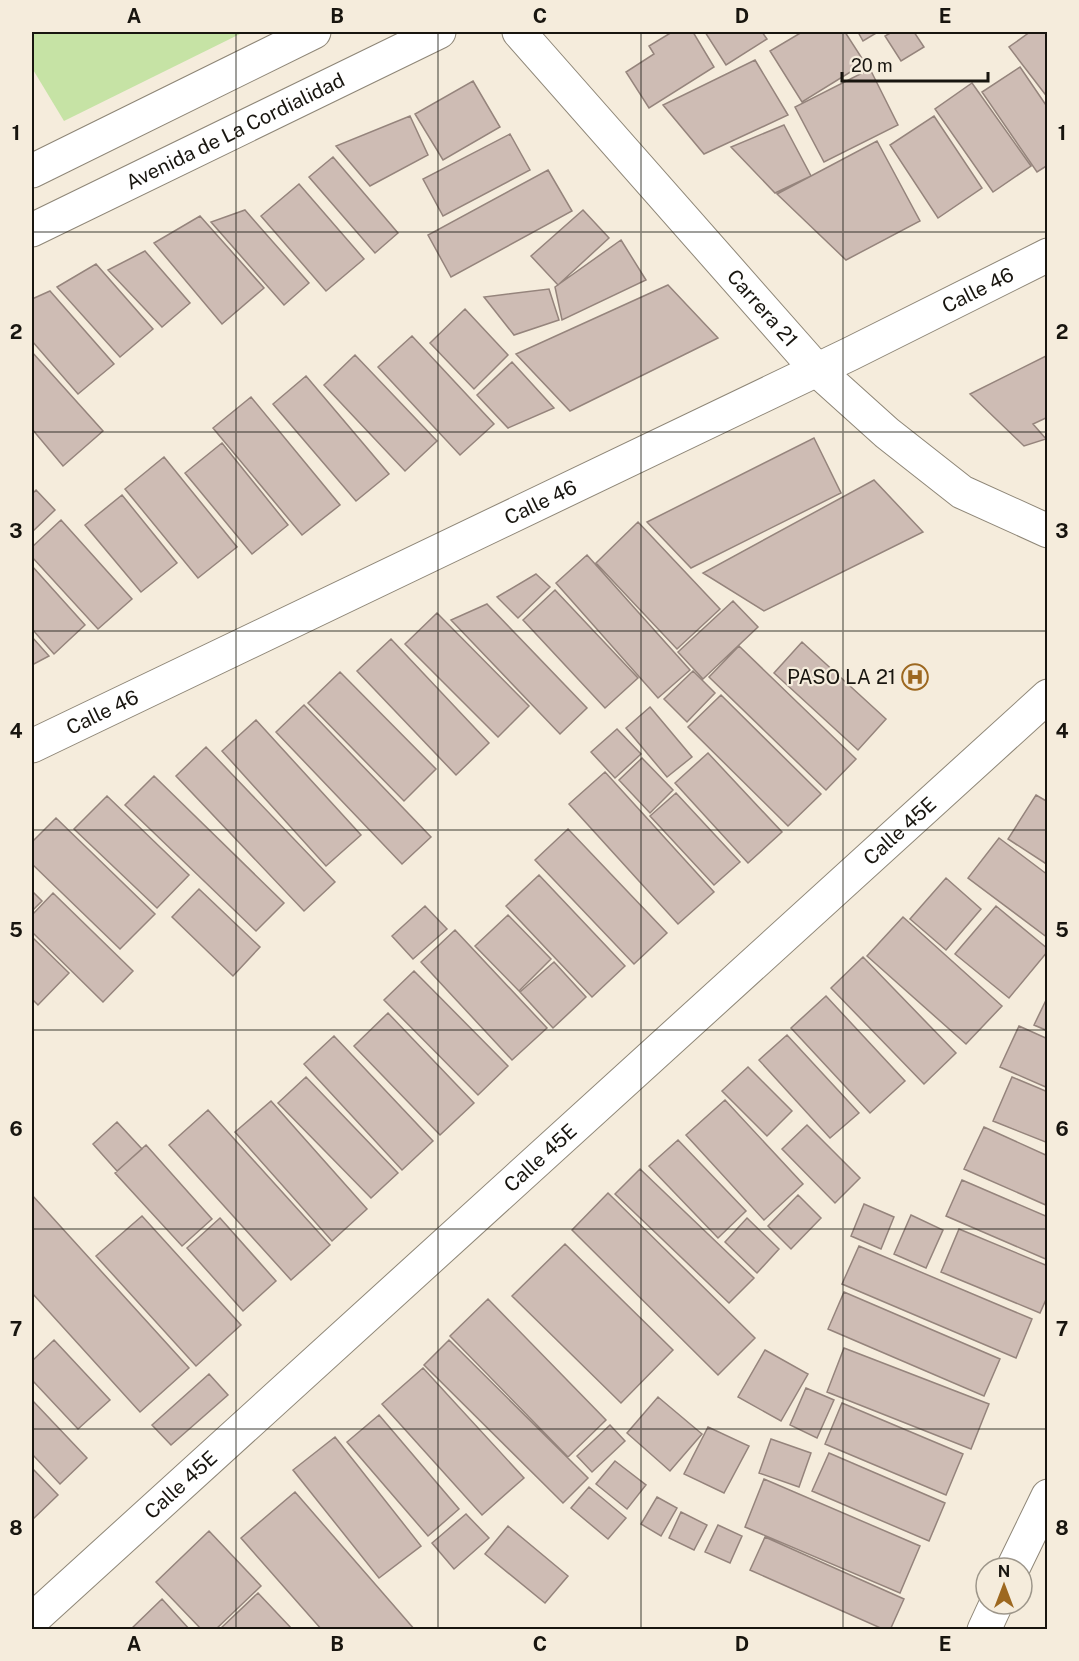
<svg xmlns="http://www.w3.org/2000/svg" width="1079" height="1661" font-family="'Public Sans',sans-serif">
  <rect width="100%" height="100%" fill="#f5ecdc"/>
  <!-- green -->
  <path fill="#c6e3a5" d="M32 32H244L64 121 32 68Z"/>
  <!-- building -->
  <path fill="#cebcb4" stroke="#95847c" stroke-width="1.5" d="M672 32H693L714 67 649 108 626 72 654 54 649 46Z
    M705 32H762L767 39 726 65Z
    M802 32H845L865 63 802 102 770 51Z
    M858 32H878L863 41Z
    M892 32H914L924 47 901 61 885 36Z
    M1030 32H1048V98L1009 47Z
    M755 60 788 115 704 154 663 105Z
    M1020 67 1048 108V165L1037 172 982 92Z
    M870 69 898 125 824 162 795 107Z
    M473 81 500 127 443 160 415 114Z
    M972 83 1031 166 993 192 935 109Z
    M410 116 428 155 370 186 336 146Z
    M934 116 982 188 938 218 890 145Z
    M784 125 811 176 775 193 731 147Z
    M510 134 530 170 443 216 423 179Z
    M877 141 920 221 846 260 777 194Z
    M333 157 398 233 375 253 309 177Z
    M548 170 572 211 451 277 428 235Z
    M299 184 364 259 326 291 261 216Z
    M245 210 309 283 284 305 211 222Z
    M583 210 609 238 558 285 531 256Z
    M200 216 264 288 222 324 154 243Z
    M621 240 646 280 562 320 555 287Z
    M145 251 190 303 162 327 108 270Z
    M96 264 153 329 120 357 57 287Z
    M668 285 718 338 570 411 516 354Z
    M549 289 559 320 514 335 484 297Z
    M50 291 114 364 78 394 32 341V299Z
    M465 309 508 355 474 389 430 343Z
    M412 336 494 424 460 455 378 367Z
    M32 352 103 431 63 466 32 429Z
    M355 355 437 441 405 471 324 385Z
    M1048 355V417L1033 424 1046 439 1024 446 970 394Z
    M512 362 554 408 508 428 477 395Z
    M306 376 389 474 356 501 273 404Z
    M251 397 340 505 302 535 213 428Z
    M814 438 841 493 691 568 647 522Z
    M222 443 288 525 252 554 185 473Z
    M164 457 237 547 198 578 125 489Z
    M874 480 923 532 764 611 703 573Z
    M36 490 55 510 32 532V494Z
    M122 495 177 563 141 592 85 525Z
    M61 520 132 599 98 629 32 557V547Z
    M638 522 720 609 677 649 596 563Z
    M587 555 690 670 658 698 556 583Z
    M32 566 85 625 54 654 32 629Z
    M536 574 550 587 518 618 497 597Z
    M555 590 638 678 605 708 523 620Z
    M733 601 758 627 703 679 678 652Z
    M487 604 587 708 560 734 451 620Z
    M437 613 529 706 498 737 405 644Z
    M32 637 49 656 32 665Z
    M391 639 489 743 456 775 357 671Z
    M802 642 886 719 858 750 774 673Z
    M739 646 856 759 826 790 709 677Z
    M693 671 715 693 687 722 664 699Z
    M340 672 436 769 404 801 308 703Z
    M721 695 821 794 788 826 688 727Z
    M304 705 431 837 402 864 276 732Z
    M650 707 692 757 667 777 626 728Z
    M256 720 361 835 326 866 222 751Z
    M617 729 641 754 615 778 591 752Z
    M206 747 335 882 304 911 176 776Z
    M708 753 782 832 748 863 675 783Z
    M642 758 673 790 650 813 619 780Z
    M605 772 714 892 678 924 569 804Z
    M154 776 284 903 256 931 125 805Z
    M676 793 740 862 714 885 650 816Z
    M1036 795 1048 802V865L1008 839Z
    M107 796 189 875 157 908 74 829Z
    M56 818 155 914 120 949 32 864V842Z
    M568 829 667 933 634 964 535 860Z
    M999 838 1048 875V938L968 878Z
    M539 875 625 966 592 997 506 906Z
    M946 878 981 909 946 950 910 919Z
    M199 889 260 947 233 976 172 917Z
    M32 891 42 901 32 911Z
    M53 893 133 971 103 1002 32 932V915Z
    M425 906 447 929 413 959 392 936Z
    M996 906 1048 949V951L1009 998 955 954Z
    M508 915 551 959 519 991 475 946Z
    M903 917 1002 1006 966 1044 867 956Z
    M455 930 547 1028 512 1060 421 962Z
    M32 937 69 973 38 1005 32 999Z
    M863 957 956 1053 924 1084 831 988Z
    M554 962 586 997 553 1028 520 992Z
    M414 971 508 1066 478 1095 384 1000Z
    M826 996 905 1081 870 1113 791 1028Z
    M1048 996V1031L1034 1025Z
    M388 1013 474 1103 440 1135 354 1046Z
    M1019 1026 1048 1039V1088L1000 1067Z
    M787 1035 859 1113 830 1138 759 1060Z
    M334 1036 433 1141 402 1170 304 1064Z
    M748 1067 792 1111 767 1136 722 1091Z
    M306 1077 398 1173 371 1198 278 1103Z
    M1012 1077 1048 1092V1143L993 1121Z
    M725 1100 803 1184 764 1220 686 1135Z
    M271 1101 367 1209 332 1241 235 1132Z
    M208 1110 330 1245 291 1280 169 1145Z
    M117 1122 142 1149 117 1171 93 1144Z
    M807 1125 860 1178 835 1203 782 1149Z
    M984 1127 1048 1156V1206L964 1169Z
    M678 1140 746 1211 718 1238 649 1166Z
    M146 1145 212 1219 182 1246 115 1173Z
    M640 1169 754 1278 729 1303 615 1194Z
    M962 1180 1048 1217V1260L946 1216Z
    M608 1193 755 1338 718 1375 572 1230Z
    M32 1195 189 1368 140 1412 32 1293Z
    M798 1195 821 1218 791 1249 768 1226Z
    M864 1204 894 1217 881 1249 851 1236Z
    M911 1215 943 1230 926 1268 894 1254Z
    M142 1216 241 1325 196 1366 96 1256Z
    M220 1218 276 1281 243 1311 187 1248Z
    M747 1218 779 1249 757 1273 725 1242Z
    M959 1229 1048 1266V1295L1040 1313 941 1272Z
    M565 1244 673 1350 621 1403 512 1296Z
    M859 1246 1032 1319 1016 1358 842 1284Z
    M844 1292 1000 1359 984 1396 828 1329Z
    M488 1299 606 1420 568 1457 450 1336Z
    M54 1340 110 1400 78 1429 32 1380V1361Z
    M449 1340 588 1478 563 1503 424 1365Z
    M844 1348 989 1404 971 1449 827 1392Z
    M765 1350 808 1374 781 1421 738 1397Z
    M423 1368 524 1478 482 1515 382 1404Z
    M209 1374 228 1395 171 1445 152 1425Z
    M806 1388 834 1400 817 1438 790 1425Z
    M658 1397 702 1434 670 1471 627 1433Z
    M32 1400 87 1458 60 1484 32 1454Z
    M842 1403 963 1454 946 1495 825 1444Z
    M379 1415 459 1509 428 1536 347 1442Z
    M610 1425 625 1441 592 1472 577 1456Z
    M708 1427 749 1446 724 1493 684 1474Z
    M335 1437 421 1546 379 1578 293 1470Z
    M771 1439 811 1453 799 1487 759 1473Z
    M829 1453 945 1503 929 1541 812 1491Z
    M615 1461 646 1485 627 1509 596 1484Z
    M32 1468 58 1495 32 1520Z
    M764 1479 920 1546 900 1593 745 1527Z
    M589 1487 626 1518 608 1539 571 1508Z
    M295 1492 415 1630H322L241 1538Z
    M657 1497 677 1508 661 1536 641 1524Z
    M681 1512 707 1525 694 1550 669 1538Z
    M466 1514 489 1538 454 1569 432 1543Z
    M718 1525 742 1536 730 1563 705 1552Z
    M508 1526 568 1576 545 1603 485 1554Z
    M209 1531 261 1586 215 1630H202L156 1582Z
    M765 1537 904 1599 890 1630H885L750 1570Z
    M258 1593 292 1629 219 1630Z
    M162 1599 190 1630H130Z"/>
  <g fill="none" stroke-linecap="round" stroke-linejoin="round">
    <!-- street casing -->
    <g stroke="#8e8677" stroke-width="35">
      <g id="street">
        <path id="s1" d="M32 746 850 354 1048 255"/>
        <path d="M1013 1568 1048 1496"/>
        <path id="s2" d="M32 1620 1048 696"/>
        <path d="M984 1630 996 1604"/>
      </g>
    </g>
    <!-- secondary casing -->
    <g stroke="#8e8677" stroke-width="35">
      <g id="secondary">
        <path id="s3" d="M519 32 817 370 887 433 962 492 1048 531"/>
        <path d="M32 171 314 32"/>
        <path id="s4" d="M32 230 439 32"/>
      </g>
    </g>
    <!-- street -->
    <use href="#street" stroke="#fff" stroke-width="33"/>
    <!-- secondary -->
    <use href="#secondary" stroke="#fff" stroke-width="33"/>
  </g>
  <!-- grid -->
  <path fill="none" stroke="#18150f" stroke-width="1.5" stroke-opacity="0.55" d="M236 32V1630M438 32V1630M641 32V1630M843 32V1630M32 232H1048M32 432H1048M32 631H1048M32 830H1048M32 1030H1048M32 1229H1048M32 1429H1048"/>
  <!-- icons -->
  <defs>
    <g id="hospital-ring" transform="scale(1.35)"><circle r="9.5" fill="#f5ecdc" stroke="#9d6820" stroke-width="1.5"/><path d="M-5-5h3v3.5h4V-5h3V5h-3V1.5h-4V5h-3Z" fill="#9d6820"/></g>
  </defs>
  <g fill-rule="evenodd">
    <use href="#hospital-ring" x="915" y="677"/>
  </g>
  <g text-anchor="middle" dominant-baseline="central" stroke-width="4.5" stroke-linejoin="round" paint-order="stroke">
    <!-- street labels -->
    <g font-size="20" fill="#18150f" stroke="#f5ecdc">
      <text stroke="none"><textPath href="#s4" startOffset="226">Avenida de La Cordialidad</textPath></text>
      <text stroke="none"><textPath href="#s1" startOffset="1050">Calle 46</textPath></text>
      <text stroke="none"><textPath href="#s3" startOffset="368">Carrera 21</textPath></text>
      <text stroke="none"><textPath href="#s1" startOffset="564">Calle 46</textPath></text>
      <text stroke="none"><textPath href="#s1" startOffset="78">Calle 46</textPath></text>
      <text stroke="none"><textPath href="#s2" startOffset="1173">Calle 45E</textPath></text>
      <text stroke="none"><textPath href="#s2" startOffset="687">Calle 45E</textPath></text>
      <text stroke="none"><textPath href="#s2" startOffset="201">Calle 45E</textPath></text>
    </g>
    <!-- poi labels -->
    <g font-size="20" fill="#18150f" stroke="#f5ecdc" text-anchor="end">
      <text x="896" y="677">PASO LA 21</text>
    </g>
  </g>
  <!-- border -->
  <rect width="1079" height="1661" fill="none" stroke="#f5ecdc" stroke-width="66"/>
  <!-- north arrow -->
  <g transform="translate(1004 1586)"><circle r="28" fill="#f5ecdc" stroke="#9d968a" stroke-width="1.5"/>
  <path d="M0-4.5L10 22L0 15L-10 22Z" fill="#9d6820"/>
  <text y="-9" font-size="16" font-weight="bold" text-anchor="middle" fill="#18150f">N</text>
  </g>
  <!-- scale -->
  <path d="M842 72v9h146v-9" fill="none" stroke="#18150f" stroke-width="3"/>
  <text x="851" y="72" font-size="18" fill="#18150f" stroke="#f5ecdc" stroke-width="4.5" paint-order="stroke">20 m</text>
  <rect x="33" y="33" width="1013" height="1595" fill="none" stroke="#18150f" stroke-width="2"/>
  <g font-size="20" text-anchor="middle" font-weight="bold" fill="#18150f">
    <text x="134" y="23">A</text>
    <text x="337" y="23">B</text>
    <text x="540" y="23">C</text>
    <text x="742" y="23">D</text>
    <text x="945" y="23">E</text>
    <text x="16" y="140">1</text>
    <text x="1062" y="140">1</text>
    <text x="16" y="339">2</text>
    <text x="1062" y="339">2</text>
    <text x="16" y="538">3</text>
    <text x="1062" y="538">3</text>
    <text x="16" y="738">4</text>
    <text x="1062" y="738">4</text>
    <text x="16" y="937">5</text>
    <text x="1062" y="937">5</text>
    <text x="16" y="1136">6</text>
    <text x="1062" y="1136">6</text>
    <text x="16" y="1336">7</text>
    <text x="1062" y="1336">7</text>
    <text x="16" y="1535">8</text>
    <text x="1062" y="1535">8</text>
    <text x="134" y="1651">A</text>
    <text x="337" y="1651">B</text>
    <text x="540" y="1651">C</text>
    <text x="742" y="1651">D</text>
    <text x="945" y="1651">E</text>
  </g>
</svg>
